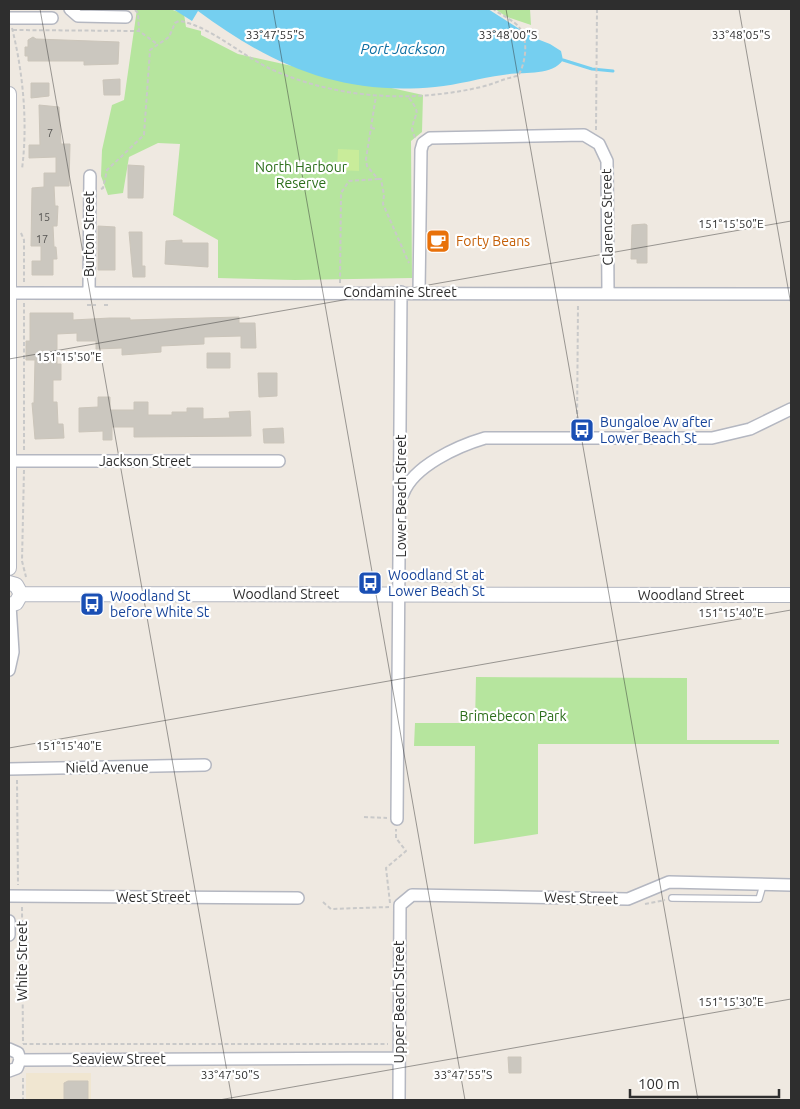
<svg xmlns="http://www.w3.org/2000/svg" width="800" height="1109" font-family="Ubuntu,sans-serif">
  <rect width="100%" height="100%" fill="#efe9e1"/>
  <!-- education -->
  <path fill="#f0e6d1" d="M26 1073H91V1100H26Z"/>
  <!-- green -->
  <path fill="#b6e59e" d="M137 9H170L184 14 186 27 201 31V35L238 54 423 95 422 132 411 141 412 278 295 280 218 278V240L173 215 180 144 158 143 129 157 123 193 108 195 101 176 102 150 112 105 124 100Z
    M495 9H530L531 25 507 17Z
    M476 677 687 678V740H779V744H538V834L474 844 475 746H414L415 723H475Z"/>
  <!-- pitch -->
  <path fill="#c9ec9a" d="M338 149 359 150V171L337 170Z"/>
  <!-- water -->
  <path fill="#75cff0" d="M173 9H488L532 37 550 44 561 51 563 60C551 77 522 71 503 75 480 78 458 85 435 87 342 96 272 66 198 11L192 21Z"/>
  <g fill="none" stroke-linecap="round" stroke-linejoin="round">
    <!-- stream -->
    <path stroke="#75cff0" stroke-width="3" d="M563 60 592 69 613 71"/>
  </g>
  <!-- building -->
  <path fill="#cbc7bf" stroke="#cbc5ba" d="M33 37 36 39 119 42 118 64 84 65V61H28V56H25V47H28V40Z
    M120 79V95H104L103 80Z
    M31 83H49V96L31 98Z
    M39 105 59 107 61 144H70L69 186H54L55 206H58L57 226H53L54 247H56L57 259H53V275H32V261H41V246H31L32 188 44 187V173H56V157L29 158V145H40Z
    M128 165 144 166 143 198H128Z
    M645 224 647 225V263H637V259H631L632 225Z
    M98 226 115 227V270H98Z
    M129 232H142V266H145V277H133Z
    M182 240V243H208V267L165 264 166 241Z
    M30 313H73V320L110 318H130V320L239 317V323H255L256 348H241V336L204 337V344L161 346V352L122 355V348L96 349V341H77V333L57 334V364H61V380H53V402H57L58 424H63L64 438 35 439 32 403H34L35 360H26V341H30Z
    M207 353H230V368H207Z
    M258 373H277V396L259 397Z
    M98 397H110V410H134V402H148V415H172V412H187V408H203V419L230 418 229 412 250 411 251 436 134 437V427H112V440H103V431L79 432V408L98 407Z
    M283 428 284 443H264L263 429Z
    M508 1057H521V1073H509Z
    M68 1081H88V1100H64V1083Z"/>
  <g fill="none" stroke-linecap="round" stroke-linejoin="round">
    <!-- service casing -->
    <g stroke="#b4b7c1" stroke-width="8">
      <path id="service" d="M672 898 759 899 763 885"/>
    </g>
    <!-- minor casing -->
    <g stroke="#b4b7c1" stroke-width="14">
      <path id="minor" d="M70 9 78 16 126 17
        M9 18H52
        M89 292 90 176
        M419 292 421 150 423 143 430 138 584 135 599 144 607 161 608 292
        M9 293 791 294
        M10 461H279
        M403 494C413 466 458 446 485 438H712L750 429 791 409
        M9 670 13 652 10 605
        M9 769 205 765
        M397 819 401 292
        M9 896 298 898
        M9 921V935
        M9 1049 18 1053 20 1060 17 1068 9 1071
        M20 1060 398 1058
        M399 1100 400 905 412 895 628 899 669 882 791 885"/>
    </g>
    <!-- tertiary casing -->
    <g stroke="#b4b7c1" stroke-width="16">
      <path id="tertiary" d="M9 94V568
        M9 583 16 585 21 594 16 603 9 605
        M21 594 791 595"/>
    </g>
    <!-- path -->
    <path stroke="#c9c9c9" stroke-width="2" stroke-dasharray="4 2.5" stroke-linecap="butt" d="M135 10 138 13 139 31 157 44
      M12 28C23 72 28 123 22 169
      M13 30 139 31
      M409 98C422 115 415 111 412 129L415 138
      M371 128 376 129
      M596 130 597 9
      M378 179H381L384 195 383 204 409 263
      M101 189 103 188 107 170 144 135 150 50 169 37 175 23 179 21C209 25 243 57 273 70 339 99 412 103 481 87 494 84 505 78 518 76 526 63 530 36 516 24 509 18 500 14 493 9
      M21 233 24 240V282
      M340 283 341 193 349 181 378 179 367 166 366 159 376 96
      M24 303V450
      M87 305H91
      M93 305H96
      M104 305H109
      M577 427 578 304
      M24 470 22 561 26 577
      M411 581 453 582
      M17 780 18 885
      M364 817 387 818
      M323 902 331 909 389 907
      M390 903 386 868 406 851 396 838V829
      M645 904 665 900
      M22 907 23 1044
      M23 1044H388
      M23 1078V1100"/>
    <!-- service -->
    <use href="#service" stroke="#fff" stroke-width="5.5"/>
    <!-- minor -->
    <use href="#minor" stroke="#fff" stroke-width="11"/>
    <!-- tertiary -->
    <use href="#tertiary" stroke="#fff" stroke-width="14"/>
  </g>
  <!-- ticks -->
  <path fill="none" stroke="#2e2e2e" stroke-width="1" stroke-opacity="0.45" d="M40 9 232 1100M273 9 465 1100M506 9 698 1100M739 9 791 305M9 359 791 221M9 748 791 610M219 1100 791 999"/>
  <!-- icons -->
  <defs>
    <g id="cafe-square" transform="scale(1.25)"><rect x="-9" y="-9" width="18" height="18" rx="4" fill="#e8710a" stroke="#fff"/><path d="M-5.5-4.5H6V0H3Q3 3.5 0 3.5H-2.5Q-5.5 3.5-5.5 0ZM3-3.2v2h1.7v-2ZM-6 4.5H4V6H-6Z" fill="#fff"/></g>
    <g id="bus-square" transform="scale(1.25)"><rect x="-9" y="-9" width="18" height="18" rx="4" fill="#1a4fb4" stroke="#fff"/><path d="M-5-6H5V4H4V6H2V4H-2V6H-4V4H-5ZM-3.5-4V0h7V-4ZM-3.5 1.2v1.5H-2V1.2ZM2 1.2v1.5H3.5V1.2Z" fill="#fff"/></g>
  </defs>
  <g fill-rule="evenodd">
    <use href="#cafe-square" x="438" y="241"/>
    <use href="#bus-square" x="582" y="430"/>
    <use href="#bus-square" x="370" y="583"/>
    <use href="#bus-square" x="92" y="604"/>
  </g>
  <g text-anchor="middle" dominant-baseline="central" stroke-width="4.5" stroke-linejoin="round" paint-order="stroke">
    <!-- number labels -->
    <g font-size="11" fill="#555452">
      <text x="50" y="133">7</text>
      <text x="44" y="217">15</text>
      <text x="42" y="239">17</text>
    </g>
    <!-- park labels -->
    <g font-size="14" fill="#2c6e1b" stroke="#fff">
      <text x="301" y="167">North Harbour<tspan x="301" dy="16">Reserve</tspan></text>
      <text x="513" y="716">Brimebecon Park</text>
    </g>
    <!-- street labels -->
    <g font-size="14" fill="#2e2e2e" stroke="#fff">
      <text transform="translate(607 217) rotate(-91)">Clarence Street</text>
      <text transform="translate(89 234) rotate(-90)">Burton Street</text>
      <text x="400" y="292">Condamine Street</text>
      <text x="145" y="461">Jackson Street</text>
      <text transform="translate(401 496) rotate(-90)">Lower Beach Street</text>
      <text x="286" y="594">Woodland Street</text>
      <text x="691" y="595">Woodland Street</text>
      <text transform="translate(107 767) rotate(-1)">Nield Avenue</text>
      <text x="153" y="897">West Street</text>
      <text transform="translate(581 898) rotate(2)">West Street</text>
      <text transform="translate(22 961) rotate(-90)">White Street</text>
      <text transform="translate(399 1002) rotate(-90)">Upper Beach Street</text>
      <text x="119" y="1059">Seaview Street</text>
    </g>
    <!-- food labels -->
    <g font-size="14" fill="#c56008" stroke="#fff" text-anchor="start">
      <text x="456" y="241">Forty Beans</text>
    </g>
    <!-- transit labels -->
    <g font-size="14" fill="#164399" stroke="#fff" text-anchor="start">
      <text x="600" y="422">Bungaloe Av after<tspan x="600" dy="16">Lower Beach St</tspan></text>
      <text x="388" y="575">Woodland St at<tspan x="388" dy="16">Lower Beach St</tspan></text>
      <text x="110" y="596">Woodland St<tspan x="110" dy="16">before White St</tspan></text>
    </g>
    <!-- water labels -->
    <g font-size="15" font-style="italic" fill="#0d6fa3" stroke="#fff">
      <text x="403" y="48">Port Jackson</text>
    </g>
  </g>
  <g font-size="12" text-anchor="middle" fill="#2e2e2e" stroke="#fff" stroke-width="4.5" stroke-linejoin="round" paint-order="stroke">
    <text x="741" y="39">33°48'05"S</text>
    <text x="275" y="39">33°47'55"S</text>
    <text x="508" y="39">33°48'00"S</text>
    <text x="731" y="228">151°15'50"E</text>
    <text x="69" y="361">151°15'50"E</text>
    <text x="731" y="617">151°15'40"E</text>
    <text x="69" y="750">151°15'40"E</text>
    <text x="731" y="1006">151°15'30"E</text>
    <text x="230" y="1079">33°47'50"S</text>
    <text x="463" y="1079">33°47'55"S</text>
  </g>
  <!-- border -->
  <rect width="800" height="1109" fill="none" stroke="#2e2e2e" stroke-width="20"/>
  <!-- scale -->
  <path d="M630 1089v8h149v-8" fill="none" stroke="#2e2e2e" stroke-width="2.5"/>
  <text x="638" y="1089" font-size="15" fill="#2e2e2e" stroke="#ffffff" stroke-width="4" paint-order="stroke">100 m</text>
</svg>
